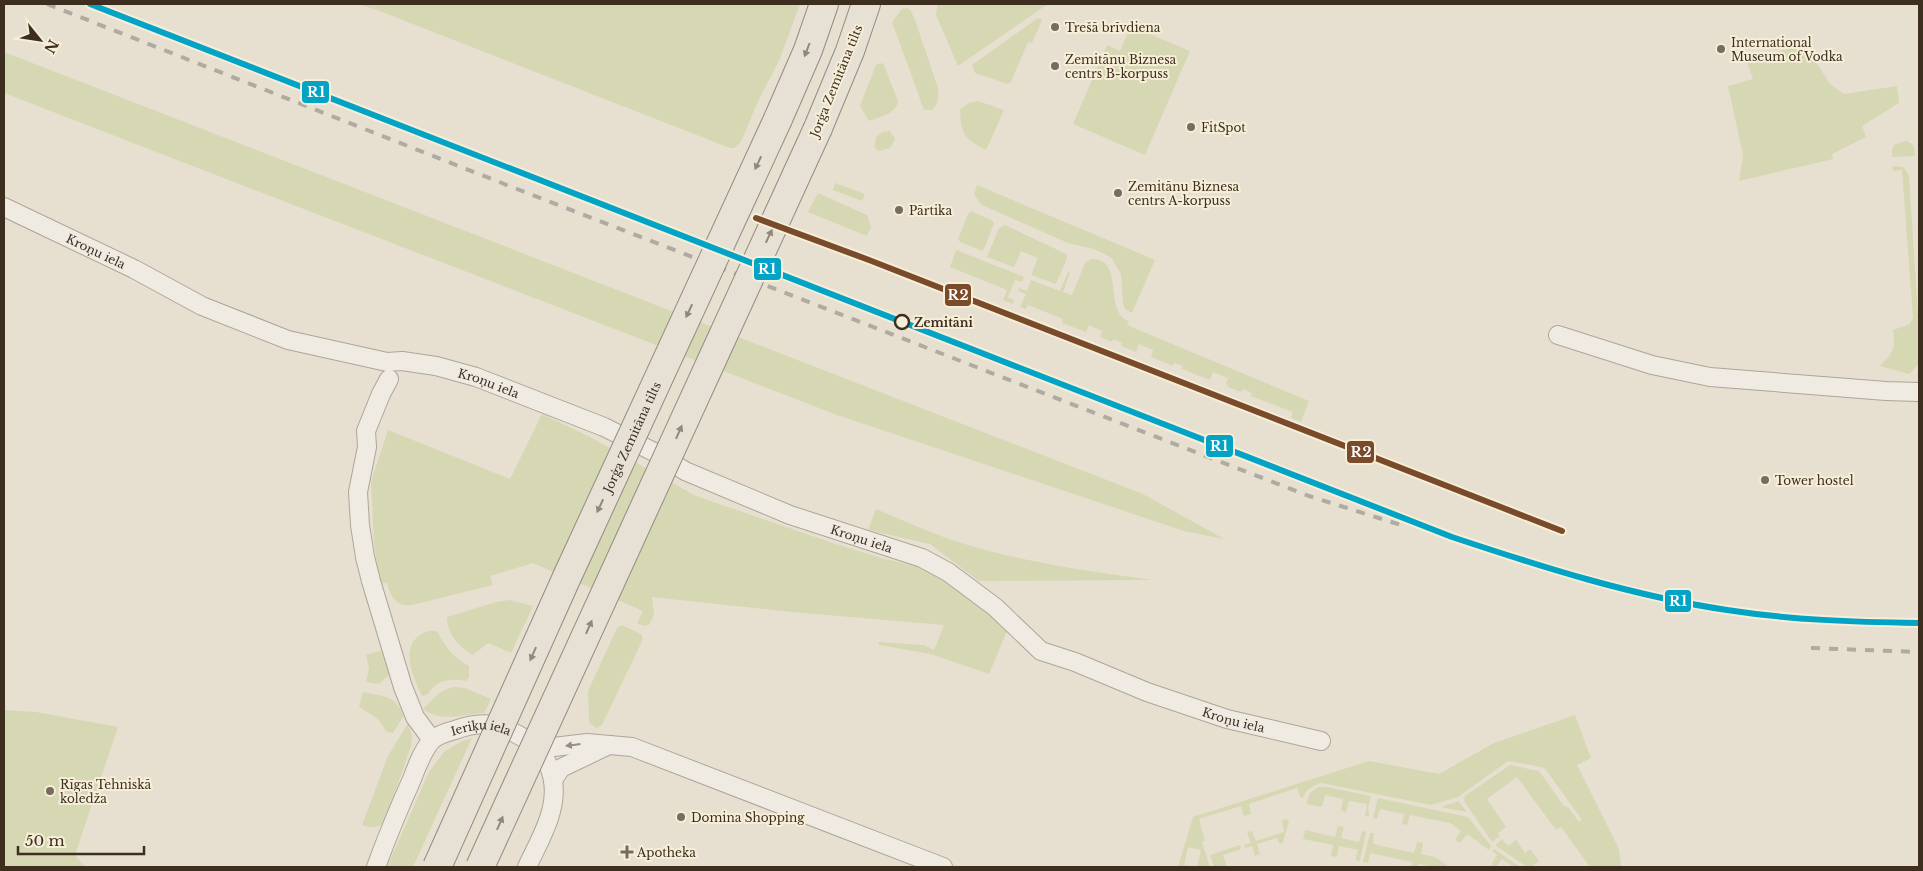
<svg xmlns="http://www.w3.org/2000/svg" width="1923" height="871" font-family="'Libre Baskerville',serif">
  <rect width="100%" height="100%" fill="#e7e0d1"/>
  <!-- green -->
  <path fill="#d6d7b3" d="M357 4H800L779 61 759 99 741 142 734 148H730L377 10Z
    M939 4H1048L958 66 936 15 937 7Z
    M907 8 911 11 915 20 938 88C939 98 939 103 932 110H924L892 22 902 9Z
    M1038 18 1042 20 1032 43 1028 42 1011 82 1008 84 975 73 972 65Z
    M1131 26 1190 51 1145 155 1073 124 1107 45 1120 51Z
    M1805 45 1830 84 1844 94 1897 86 1899 103 1862 126 1866 137 1832 154 1833 159 1739 181 1743 155 1728 86 1753 79 1747 63 1787 49Z
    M4 52 1143 494 1224 539 1184 531 837 415 4 93Z
    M883 63 898 101C897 114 879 117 869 121L860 106 876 65Z
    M978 101 1004 110 986 150C964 139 961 134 960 109L969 103Z
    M890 131 895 139 890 148 879 151 875 148 876 137 883 132Z
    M1905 141C1914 143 1915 147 1915 156L1892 157V150L1894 145Z
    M1892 166 1903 167 1907 172 1909 177 1919 330V364L1909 374 1880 366C1893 353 1896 348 1893 330L1910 324 1913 317 1902 170 1893 171Z
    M835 183 865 194 862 201 833 190Z
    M977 185 1155 260 1132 313 1125 309 1123 304 1121 274 1112 259 1105 254 1094 249 1068 243 982 205 974 195Z
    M818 193 867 215 871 227 867 236 808 212Z
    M971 211 993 221 994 224 983 251 960 242 958 239 968 214Z
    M1005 225 1066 254 1067 258 1056 284 1031 275 1038 258 1021 251 1014 267 987 257 999 228Z
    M956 250 1024 277 1022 282 1015 280 1008 297 1014 300 1013 304 1003 300 1007 290 950 267Z
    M1091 259C1126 258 1102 311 1129 321L1127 325 1309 401 1301 422 1291 418 1293 412 1251 396 1252 393 1243 389 1241 392 1228 387V385L1226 384 1228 378 1213 372 1210 380 1182 369 1183 366 1174 363 1173 366 1151 357 1153 350 1139 344 1136 352 1121 346 1122 343 1113 339 1112 342 1100 337 1102 331 1089 325 1086 332 1062 323 1063 319 1028 305 1026 309 1020 307 1026 294 1018 291 1019 288 1027 291 1031 280 1060 291 1068 272 1070 273 1063 292 1072 295 1085 263Z
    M542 414 590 437 696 496 833 543 885 559 922 567 937 573 985 607 1008 629 989 674 930 654 879 645 878 642 924 645 934 650 944 625 792 612 652 597 654 615 649 625 644 626 637 623 643 611 533 563 490 576 493 585 412 605C396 607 391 597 387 583H379L374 542 371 482 388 430 510 479Z
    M876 509C903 520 930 533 958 542 1021 562 1088 571 1153 580L979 581 930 544 868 530Z
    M510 600 533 606 511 653 488 643 473 655C459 647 447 634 447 617L496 602Z
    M622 625 641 634 643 639 602 725 596 728 589 722 588 691 617 628Z
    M428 631H437C446 647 452 657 469 666V677L466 681C456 679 442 679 435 686 430 690 429 695 422 696 412 675 397 642 428 631Z
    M383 650 389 675 379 684 366 682 369 669 366 655Z
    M455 687 465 688 491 699 484 713C462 714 443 723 423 709 434 698 440 689 455 687Z
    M363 692C384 697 394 694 404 715L393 733 387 732 378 719 359 707Z
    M4 710 36 712 118 727 75 855 85 867H4Z
    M1575 715 1591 758 1577 765 1619 849 1621 867H1590L1561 827 1556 830 1517 777 1487 799 1506 827 1498 833 1500 836 1492 842 1464 801 1465 796 1510 765 1539 771 1564 806 1568 807 1579 822 1582 820 1546 770 1541 767 1508 761 1458 797 1431 805 1321 783C1312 786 1306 789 1303 798L1300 797 1297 788 1249 804 1251 814 1244 816 1241 806 1199 819 1205 841 1202 842 1210 867H1197L1201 850 1188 847 1184 865 1192 867H1178L1193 817 1369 761 1439 774 1494 743Z
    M408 723 412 736 411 746 385 821C377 829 372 828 362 825L388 756Z
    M472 738 413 867H387L429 772 444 752 460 742Z
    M1318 787H1327L1371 796 1368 808 1369 817 1365 816 1367 804 1349 801 1346 812 1341 811 1343 799 1325 795 1322 807 1306 804 1310 793Z
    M1378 798 1468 817 1491 846 1489 850 1467 834 1460 843 1455 840 1461 831 1450 823 1410 815 1407 825 1402 824 1404 814 1380 809 1377 819 1373 818Z
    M1458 801 1467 812 1441 807Z
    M1286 819 1289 821 1283 842 1281 844 1279 843 1277 838 1257 844 1260 854 1255 856 1252 846 1245 848 1244 845 1251 843 1247 832 1252 831 1256 841 1284 832 1282 820Z
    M1338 826 1344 827 1341 838 1359 842 1362 831 1366 832 1360 861 1355 860 1358 850 1339 846 1337 857 1331 856 1333 845 1303 839 1305 830 1335 837Z
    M1370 833H1374L1373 844 1414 853 1417 842 1423 843 1421 854 1435 857 1450 867H1433L1419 864 1418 867H1411L1412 862 1370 853 1368 863 1363 862Z
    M1502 839 1508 846 1516 840 1525 853 1530 849 1539 861 1531 867H1527L1496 846V844Z
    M1240 845 1241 849 1223 855 1227 867H1214L1210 855Z
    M1494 849 1520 867H1514L1502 859 1496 867 1491 865 1497 855 1492 851Z"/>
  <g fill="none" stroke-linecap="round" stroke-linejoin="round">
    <!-- street casing -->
    <g stroke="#ada599" stroke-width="20">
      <g id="street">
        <path id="s1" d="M4 207 134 269 202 306 288 340 387 362 402 361 436 366 476 377 604 427 658 454 685 471 790 515 922 558 948 572 995 607 1041 651 1075 662 1147 692 1227 719 1321 741"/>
        <path d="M1558 335 1652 365 1710 377 1886 391 1919 392"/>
        <path d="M389 379 381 394 366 431 367 447 358 492 360 525 365 557 371 581 403 687 415 717 432 740"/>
        <path d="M537 749 587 743 632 747 943 867"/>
        <path d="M553 780 561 768 609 745"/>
        <path id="s2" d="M376 867C387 837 399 808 412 779 417 766 422 752 431 741 436 736 447 732 455 730 466 726 480 723 492 725 520 731 549 751 553 781 558 811 539 841 527 867"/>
      </g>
    </g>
    <!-- primary casing -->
    <g stroke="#928b80" stroke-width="30">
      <path id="primary" d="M778 119 808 50 824 4
        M818 128 850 51 866 4"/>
    </g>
    <!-- street -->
    <use href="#street" stroke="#efebe3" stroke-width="18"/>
    <!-- primary -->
    <use href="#primary" stroke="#e6e1d4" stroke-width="28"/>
    <!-- rail -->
    <path stroke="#afaaa2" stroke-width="4" stroke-dasharray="9 9" stroke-linecap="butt" d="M47 4 517 189 1309 496 1404 526
      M90 4 1452 537 1601 582
      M1811 648 1919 652"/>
    <!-- primary-bridge casing -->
    <g stroke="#928b80" stroke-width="30" stroke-linecap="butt">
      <g id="primary-bridge">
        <path id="s3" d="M437 867 566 579 778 119"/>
        <path d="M480 867 818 128"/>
      </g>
    </g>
    <!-- primary-bridge -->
    <use href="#primary-bridge" stroke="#e6e1d4" stroke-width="28"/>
    <!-- rail-1 casing -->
    <g stroke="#f7eed8" stroke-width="10">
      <path id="rail-1" d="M90 4 1452 537C1542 567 1633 596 1727 610 1791 620 1855 622 1919 623"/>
    </g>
    <!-- rail-2 casing -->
    <g stroke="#f7eed8" stroke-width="10">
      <path id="rail-2" d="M756 218 869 260 1562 531"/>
    </g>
    <!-- rail-1 -->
    <use href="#rail-1" stroke="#03a3c5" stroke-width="6"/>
    <!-- rail-2 -->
    <use href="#rail-2" stroke="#7a4b2a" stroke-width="6"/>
  </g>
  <!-- one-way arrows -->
  <defs><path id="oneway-solid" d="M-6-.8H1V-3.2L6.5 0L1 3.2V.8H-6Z" transform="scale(1.25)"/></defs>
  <g fill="#92887a">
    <use href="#oneway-solid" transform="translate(807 50) rotate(111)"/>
    <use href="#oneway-solid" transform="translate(758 163) rotate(115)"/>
    <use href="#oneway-solid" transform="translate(769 236) rotate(-65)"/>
    <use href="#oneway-solid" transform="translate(689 311) rotate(115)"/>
    <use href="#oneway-solid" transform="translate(679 432) rotate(-66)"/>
    <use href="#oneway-solid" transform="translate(600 506) rotate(115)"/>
    <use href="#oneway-solid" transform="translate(589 627) rotate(-66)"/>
    <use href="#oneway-solid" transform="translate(533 654) rotate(114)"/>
    <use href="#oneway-solid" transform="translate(500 823) rotate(-66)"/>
  </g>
  <use fill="#968c82" href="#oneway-solid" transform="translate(573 745) rotate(173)"/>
  <!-- markers -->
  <g fill="#786c5e" stroke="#f7eed8" stroke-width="2">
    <circle cx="1055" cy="27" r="5"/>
    <circle cx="1721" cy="49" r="5"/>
    <circle cx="1055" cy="66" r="5"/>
    <circle cx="1191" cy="127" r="5"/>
    <circle cx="1118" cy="193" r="5"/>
    <circle cx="899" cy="210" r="5"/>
    <circle cx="1765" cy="480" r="5"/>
    <circle cx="50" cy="791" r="5"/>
    <circle cx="681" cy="817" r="5"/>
    <path d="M624.5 844.5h5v5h5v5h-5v5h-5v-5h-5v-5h5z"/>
  </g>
  <circle fill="#f7eed8" stroke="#3d2e20" stroke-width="2.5" cx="902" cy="322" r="7"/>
  <g text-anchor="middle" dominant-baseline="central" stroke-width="4" stroke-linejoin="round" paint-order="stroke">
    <!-- poi labels -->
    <g font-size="12" fill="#3d2e20" stroke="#f7eed8" text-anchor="start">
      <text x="1065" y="27">Trešā brīvdiena</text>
      <text x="1731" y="42">International<tspan x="1731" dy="14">Museum of Vodka</tspan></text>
      <text x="1065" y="59">Zemitānu Biznesa<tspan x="1065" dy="14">centrs B-korpuss</tspan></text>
      <text x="1201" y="127">FitSpot</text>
      <text x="1128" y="186">Zemitānu Biznesa<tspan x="1128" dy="14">centrs A-korpuss</tspan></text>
      <text x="909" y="210">Pārtika</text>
      <text x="1775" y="480">Tower hostel</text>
      <text x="60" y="784">Rīgas Tehniskā<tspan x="60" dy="14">koledža</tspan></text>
      <text x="691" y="817">Domina Shopping</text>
      <text x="637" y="852">Apotheka</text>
    </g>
    <!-- street labels -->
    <g font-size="12" fill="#3d2e20" stroke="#f7eed8">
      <text transform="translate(836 81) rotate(-68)">Jorģa Zemitāna tilts</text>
      <text stroke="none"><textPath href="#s1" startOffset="102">Kroņu iela</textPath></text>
      <text stroke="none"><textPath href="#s1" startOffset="520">Kroņu iela</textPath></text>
      <text stroke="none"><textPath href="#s3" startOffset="472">Jorģa Zemitāna tilts</textPath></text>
      <text stroke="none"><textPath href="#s1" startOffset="925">Kroņu iela</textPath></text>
      <text stroke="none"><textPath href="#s1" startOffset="1345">Kroņu iela</textPath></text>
      <text stroke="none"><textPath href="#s2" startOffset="191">Ieriķu iela</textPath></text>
    </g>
    <!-- stop labels -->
    <g font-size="12" font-weight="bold" fill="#3d2e20" stroke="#f7eed8" text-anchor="start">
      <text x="914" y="322">Zemitāni</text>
    </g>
  </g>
  <g stroke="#f7eed8" stroke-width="2">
    <rect x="301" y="80" width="29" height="24" rx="5" fill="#03a3c5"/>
    <rect x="753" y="257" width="29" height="24" rx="5" fill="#03a3c5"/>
    <rect x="944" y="283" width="28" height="24" rx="5" fill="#7a4b2a"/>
    <rect x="1205" y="434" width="29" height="24" rx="5" fill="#03a3c5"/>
    <rect x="1346" y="440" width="29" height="24" rx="5" fill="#7a4b2a"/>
    <rect x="1664" y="589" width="28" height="24" rx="5" fill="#03a3c5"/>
  </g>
  <g font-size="14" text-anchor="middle" font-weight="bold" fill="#fff">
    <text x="316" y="97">R1</text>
    <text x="767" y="274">R1</text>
    <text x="958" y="300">R2</text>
    <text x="1219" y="451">R1</text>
    <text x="1361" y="457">R2</text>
    <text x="1678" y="606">R1</text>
  </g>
  <!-- border -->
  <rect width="1923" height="871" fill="none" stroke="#3d2e20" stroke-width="10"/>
  <!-- north arrow -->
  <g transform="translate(40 40) rotate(120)" stroke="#f7eed8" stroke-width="4" paint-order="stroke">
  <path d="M0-4L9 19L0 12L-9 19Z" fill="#3d2e20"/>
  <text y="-8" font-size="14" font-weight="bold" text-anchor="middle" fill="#3d2e20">N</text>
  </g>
  <!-- scale -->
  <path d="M18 846v8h126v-8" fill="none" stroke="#3d2e20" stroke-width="2.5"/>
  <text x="25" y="846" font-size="15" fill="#3d2e20" stroke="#f7eed8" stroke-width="4" paint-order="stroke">50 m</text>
</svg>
